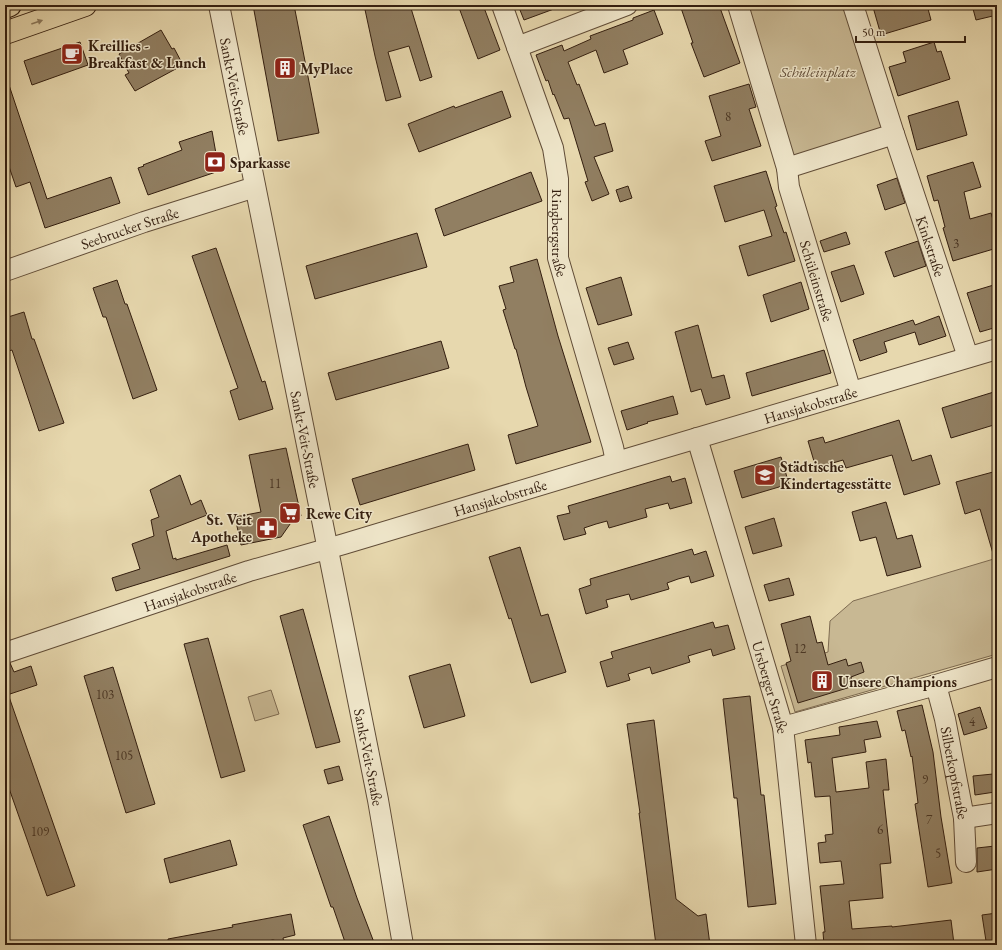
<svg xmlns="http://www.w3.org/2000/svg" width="1002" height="950" font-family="'EB Garamond',serif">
  <rect width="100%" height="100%" fill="#e7d8ae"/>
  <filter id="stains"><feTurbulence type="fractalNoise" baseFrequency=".005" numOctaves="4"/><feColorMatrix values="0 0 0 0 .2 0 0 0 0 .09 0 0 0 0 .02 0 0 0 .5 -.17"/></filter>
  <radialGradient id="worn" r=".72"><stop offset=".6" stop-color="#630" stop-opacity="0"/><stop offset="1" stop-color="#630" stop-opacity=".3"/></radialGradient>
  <!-- green -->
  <path fill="#c8b893" stroke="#7e6b51" d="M744 5H852L891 136 792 165Z
    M997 558V654L795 712 781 666 828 652 830 621 853 601Z
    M271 690 279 714 255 721 248 697Z"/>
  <!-- building -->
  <path fill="#917f62" stroke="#331e0f" d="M253 5H294L319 133 278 141Z
    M364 5H410L432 77 420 81 409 46 388 52 401 97 386 101 375 56Z
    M458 5H483L500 50 478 59Z
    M518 5H562V6L524 20Z
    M680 5H719L740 63 704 77 691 43H693Z
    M880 5H927L931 20 881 35 873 7Z
    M972 5H997V15L976 20Z
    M654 10 663 34 623 50 628 64 604 73 596 50 568 62 577 85 579 84 595 126 605 123 613 151 594 157 609 194 592 201 585 182 588 181 569 118 564 119 554 94 553 95 548 80 546 81 536 55 562 45 564 51 591 39 590 36 633 20V18Z
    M161 30 172 49 174 48 183 65 135 91 125 75 129 73 119 54Z
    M80 42 88 65 32 85 24 61Z
    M934 42 937 52 941 51 950 79 898 96 889 67 906 62 903 52Z
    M7 79 47 199 111 177 120 203 45 228 30 182 16 187 5 155V80Z
    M749 84 756 107 749 109 761 146 712 161 705 141 721 136 709 96Z
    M502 91 511 117 419 152 408 124 454 106 455 108Z
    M958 101 967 135 917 150 908 116Z
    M212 131 218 165 215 167 216 172 148 195 138 168 144 166 143 165 182 150 179 142Z
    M973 162 981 187 964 192 970 219 991 213 997 233V248L953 261 943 228 945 227 938 200 934 201 927 176Z
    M766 171 777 206 775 207 784 233 786 232 795 261 748 276 739 246 772 236 764 210 725 222 714 186Z
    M531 172 542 201 444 236 435 209Z
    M897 178 905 203 885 210 877 185Z
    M628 186 632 198 620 202 616 190Z
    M846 232 850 244 824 252 820 241Z
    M417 233 427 267 315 299 306 266Z
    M918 241 926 266 894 277 885 252Z
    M216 248 262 382 265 381 273 409 239 420 230 391 238 388 192 256Z
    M537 259 558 336 591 442 516 464 508 435 538 426 526 387 516 349H515L503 310 506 309 499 286 514 282 510 267Z
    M854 265 864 294 841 302 831 272Z
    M621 277 632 315 598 325 586 288Z
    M117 280 125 304H127L157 390 133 399 106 317H103L93 288Z
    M801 282 809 309 771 322 763 295Z
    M997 284V327L980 332 967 293Z
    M24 312 32 339H34L64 423 39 431 12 350 9 351 5 340V318Z
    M939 316 946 336 919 345 915 332 884 342 887 352 860 361 853 340 913 320 915 325Z
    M698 325 712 378 724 375 730 398 706 405 701 389 691 392 675 332Z
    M441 341 449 368 336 400 328 373Z
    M628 342 634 359 614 365 608 348Z
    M824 350 831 373 752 396 746 373Z
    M997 391V424L951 438 942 408Z
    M673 396 678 414 647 422 648 423 627 430 621 411Z
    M899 420 912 461 931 455 940 484 904 495 892 455 846 468 843 460 816 468 808 441 823 437 825 443Z
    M468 444 475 470 360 505 352 479Z
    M286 448 301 516 295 517 281 537 241 545 235 517 261 512 249 455Z
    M781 457 789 484 742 498 734 471Z
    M993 472 997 484V557H994L980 509 965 514 956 482Z
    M180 475 191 505 201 500 207 515 166 531 173 559 176 558V560L227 545 230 556 116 591 112 578 140 569 132 544 154 536 151 520 159 517 150 490Z
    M670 476 672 482 685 478 692 503 670 509 668 503 645 509 647 517 609 528 607 521 596 524 584 528 586 534 564 540 557 516 570 513 568 506Z
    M886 502 897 539 912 535 921 567 887 576 876 537 860 541 852 512Z
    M774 518 782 546 753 554 745 527Z
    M520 547 541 616 548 614 566 672 531 683 511 618 509 619 489 557Z
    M692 549 694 555 706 551 714 576 691 583 689 576 678 579 667 583 669 589 631 600 629 594 606 600 608 607 586 614 579 589 591 585 590 579Z
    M789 578 794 595 769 601 764 585Z
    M303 609 340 742 316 748 280 616Z
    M810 616 817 643 822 642 828 665 846 659 848 666 861 662 864 672 851 677 854 686 798 703 786 663 791 661 781 624Z
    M713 622 715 628 728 625 735 649 713 656 711 649 688 656 690 662 652 674 650 667 628 674 630 680 607 687 600 662 613 658 611 652Z
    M208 638 245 771 221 778 184 644Z
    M10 663 14 672 31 666 37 685 10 694 5 680V664Z
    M450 664 465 716 424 728 409 676Z
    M113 667 155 804 126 813 84 676Z
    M7 691 75 886 47 896 5 777V692Z
    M750 696 761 795H764L776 904 748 907 737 798H734L723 699Z
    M922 705 933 752 941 817 952 883 928 887 915 804 918 803 912 756 911 757 905 730 902 731 897 711Z
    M980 707 987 728 964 735 958 714Z
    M654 720 676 899 698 916 706 914 710 945H656L639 813H640L627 724Z
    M877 721 881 737 864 740 866 752 832 758 836 792 869 788 866 762 886 759 889 790H883L891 863 880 864 883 898 849 901 852 929 892 926V927L951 920 954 944 824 945 823 932H825L820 886 844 884 841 861 820 863 818 843 826 842 825 835 833 834 830 796 815 797 811 762 808 763 805 740 840 735 839 727Z
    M339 766 343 780 328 784 324 770Z
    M993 774 995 792 975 795 973 776Z
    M329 816 357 898 375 945H346L333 907H331L303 825Z
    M230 840 237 865 170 883 164 859Z
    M995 846 997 869 977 872V848Z
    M997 913V940L986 941 982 915Z
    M291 914 295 935 283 938 284 943 273 940 246 945H168V939L233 927 232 925Z"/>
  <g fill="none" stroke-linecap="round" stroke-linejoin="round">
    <!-- minor casing -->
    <g stroke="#604c37" stroke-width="22">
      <g id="minor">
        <path id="s1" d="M219 5 378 800 403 945"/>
        <path id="s2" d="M502 5 553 148 558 179V258L613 447 616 462"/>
        <path d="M738 5 787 168 894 134 853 5"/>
        <path d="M517 47 627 5"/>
        <path id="s3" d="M894 134 968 357"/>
        <path id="s4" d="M787 168 789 187 851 392"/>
        <path id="s5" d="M5 271 144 222 255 187"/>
        <path id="s6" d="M697 438 783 727 806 945"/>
        <path id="s7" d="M5 653 249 571 344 544 630 458 997 349"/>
        <path id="s8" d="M936 685 945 719 964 818 966 862"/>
        <path d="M783 727 936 685 997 667"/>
        <path d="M964 818 997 813"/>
      </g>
    </g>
    <!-- major casing -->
    <g stroke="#331e0f" stroke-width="24">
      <path id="major" d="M5 7 10 5
        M5 33 85 5"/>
    </g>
    <!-- minor -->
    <use href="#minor" stroke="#efe6ca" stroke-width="20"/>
    <!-- major -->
    <use href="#major" stroke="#e7d8ae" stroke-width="22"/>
  </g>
  <!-- one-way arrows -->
  <defs><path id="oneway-solid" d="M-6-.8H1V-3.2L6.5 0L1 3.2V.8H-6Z"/></defs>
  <use fill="#8d7b5e" href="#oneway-solid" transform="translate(37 22) rotate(-19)"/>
  <!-- icons -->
  <defs>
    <g id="cafe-square" transform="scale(1.15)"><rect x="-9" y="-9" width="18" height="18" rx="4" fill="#8f2418" stroke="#efe6ca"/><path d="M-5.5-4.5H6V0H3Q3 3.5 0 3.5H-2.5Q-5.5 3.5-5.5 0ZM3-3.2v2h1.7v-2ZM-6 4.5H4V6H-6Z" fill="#fff"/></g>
    <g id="building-square" transform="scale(1.15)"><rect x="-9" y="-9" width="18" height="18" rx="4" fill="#8f2418" stroke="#efe6ca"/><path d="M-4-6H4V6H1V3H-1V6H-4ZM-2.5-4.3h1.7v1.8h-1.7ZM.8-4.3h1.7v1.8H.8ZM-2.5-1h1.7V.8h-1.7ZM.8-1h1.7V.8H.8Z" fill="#fff"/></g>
    <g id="bank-square" transform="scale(1.15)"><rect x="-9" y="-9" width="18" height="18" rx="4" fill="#8f2418" stroke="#efe6ca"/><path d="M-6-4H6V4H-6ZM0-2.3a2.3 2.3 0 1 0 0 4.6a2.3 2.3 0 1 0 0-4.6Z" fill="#fff"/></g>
    <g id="school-square" transform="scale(1.15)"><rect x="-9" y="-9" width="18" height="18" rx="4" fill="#8f2418" stroke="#efe6ca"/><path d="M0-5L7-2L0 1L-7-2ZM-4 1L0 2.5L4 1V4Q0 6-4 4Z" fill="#fff"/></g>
    <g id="supermarket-square" transform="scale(1.15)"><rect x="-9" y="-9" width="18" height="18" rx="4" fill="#8f2418" stroke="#efe6ca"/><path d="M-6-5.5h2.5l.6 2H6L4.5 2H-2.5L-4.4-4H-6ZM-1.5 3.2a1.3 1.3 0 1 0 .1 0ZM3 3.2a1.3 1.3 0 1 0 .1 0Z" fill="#fff"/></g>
    <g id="pharmacy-square" transform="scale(1.15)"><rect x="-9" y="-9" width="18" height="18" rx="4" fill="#8f2418" stroke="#efe6ca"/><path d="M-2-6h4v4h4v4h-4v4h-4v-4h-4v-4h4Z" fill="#fff"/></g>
  </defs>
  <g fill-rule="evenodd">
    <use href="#cafe-square" x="72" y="54"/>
    <use href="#building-square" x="285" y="68"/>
    <use href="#bank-square" x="215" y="162"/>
    <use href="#school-square" x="765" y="475"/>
    <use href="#supermarket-square" x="290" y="513"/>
    <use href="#pharmacy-square" x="267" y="528"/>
    <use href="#building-square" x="822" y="681"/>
  </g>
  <g text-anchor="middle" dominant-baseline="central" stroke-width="3" stroke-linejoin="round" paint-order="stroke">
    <!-- number labels -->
    <g font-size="13" fill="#4a3624">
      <text x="728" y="116">8</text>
      <text x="956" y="243">3</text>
      <text x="275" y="483">11</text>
      <text x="800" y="648">12</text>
      <text x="105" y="694">103</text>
      <text x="972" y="721">4</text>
      <text x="124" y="755">105</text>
      <text x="925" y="779">9</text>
      <text x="929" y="819">7</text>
      <text x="880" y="829">6</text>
      <text x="40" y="831">109</text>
      <text x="938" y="853">5</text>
    </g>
    <!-- poi labels -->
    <g font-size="15" font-weight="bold" fill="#331e0f" stroke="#efe6ca" text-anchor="start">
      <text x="88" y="45">Kreillies -<tspan x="88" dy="17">Breakfast &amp; Lunch</tspan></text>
      <text x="300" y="68">MyPlace</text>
      <text x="230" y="162">Sparkasse</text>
      <text x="780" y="466">Städtische<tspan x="780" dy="17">Kindertagesstätte</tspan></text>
      <text x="306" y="513">Rewe City</text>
      <text x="252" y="519" text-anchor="end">St. Veit<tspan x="252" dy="17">Apotheke</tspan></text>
      <text x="838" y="681">Unsere Champions</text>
    </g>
    <!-- park labels -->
    <g font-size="15" font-style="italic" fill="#604c37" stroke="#efe6ca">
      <text x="818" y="71">Schüleinplatz</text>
    </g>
    <!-- street labels -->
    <g font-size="15" fill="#331e0f" stroke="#efe6ca">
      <text stroke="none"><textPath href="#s1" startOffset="83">Sankt-Veit-Straße</textPath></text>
      <text stroke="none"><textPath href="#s5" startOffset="132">Seebrucker Straße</textPath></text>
      <text stroke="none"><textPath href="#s2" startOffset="237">Ringbergstraße</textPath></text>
      <text stroke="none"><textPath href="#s3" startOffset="118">Kinkstraße</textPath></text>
      <text stroke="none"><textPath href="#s4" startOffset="117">Schüleinstraße</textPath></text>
      <text stroke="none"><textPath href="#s7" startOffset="843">Hansjakobstraße</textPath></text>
      <text stroke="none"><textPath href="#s1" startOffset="443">Sankt-Veit-Straße</textPath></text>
      <text stroke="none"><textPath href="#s7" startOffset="519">Hansjakobstraße</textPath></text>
      <text stroke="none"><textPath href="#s7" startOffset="195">Hansjakobstraße</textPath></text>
      <text stroke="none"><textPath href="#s6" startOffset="260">Ursberger Straße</textPath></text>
      <text stroke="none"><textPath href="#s1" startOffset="767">Sankt-Veit-Straße</textPath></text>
      <text stroke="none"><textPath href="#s8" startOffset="90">Silberkopfstraße</textPath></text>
    </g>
  </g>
  <!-- margin -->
  <rect width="1002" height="950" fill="none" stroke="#e7d8ae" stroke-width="20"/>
  <rect x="6" y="6" width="990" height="938" fill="none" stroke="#331e0f" stroke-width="2"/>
  <rect x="10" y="10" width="982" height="930" fill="none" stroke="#331e0f"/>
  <!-- scale -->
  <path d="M856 36v6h109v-6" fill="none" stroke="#331e0f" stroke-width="2"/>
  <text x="862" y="36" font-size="12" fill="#331e0f" stroke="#efe6ca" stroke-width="3" paint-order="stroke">50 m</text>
  <rect width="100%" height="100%" filter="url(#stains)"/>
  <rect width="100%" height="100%" fill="url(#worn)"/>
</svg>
